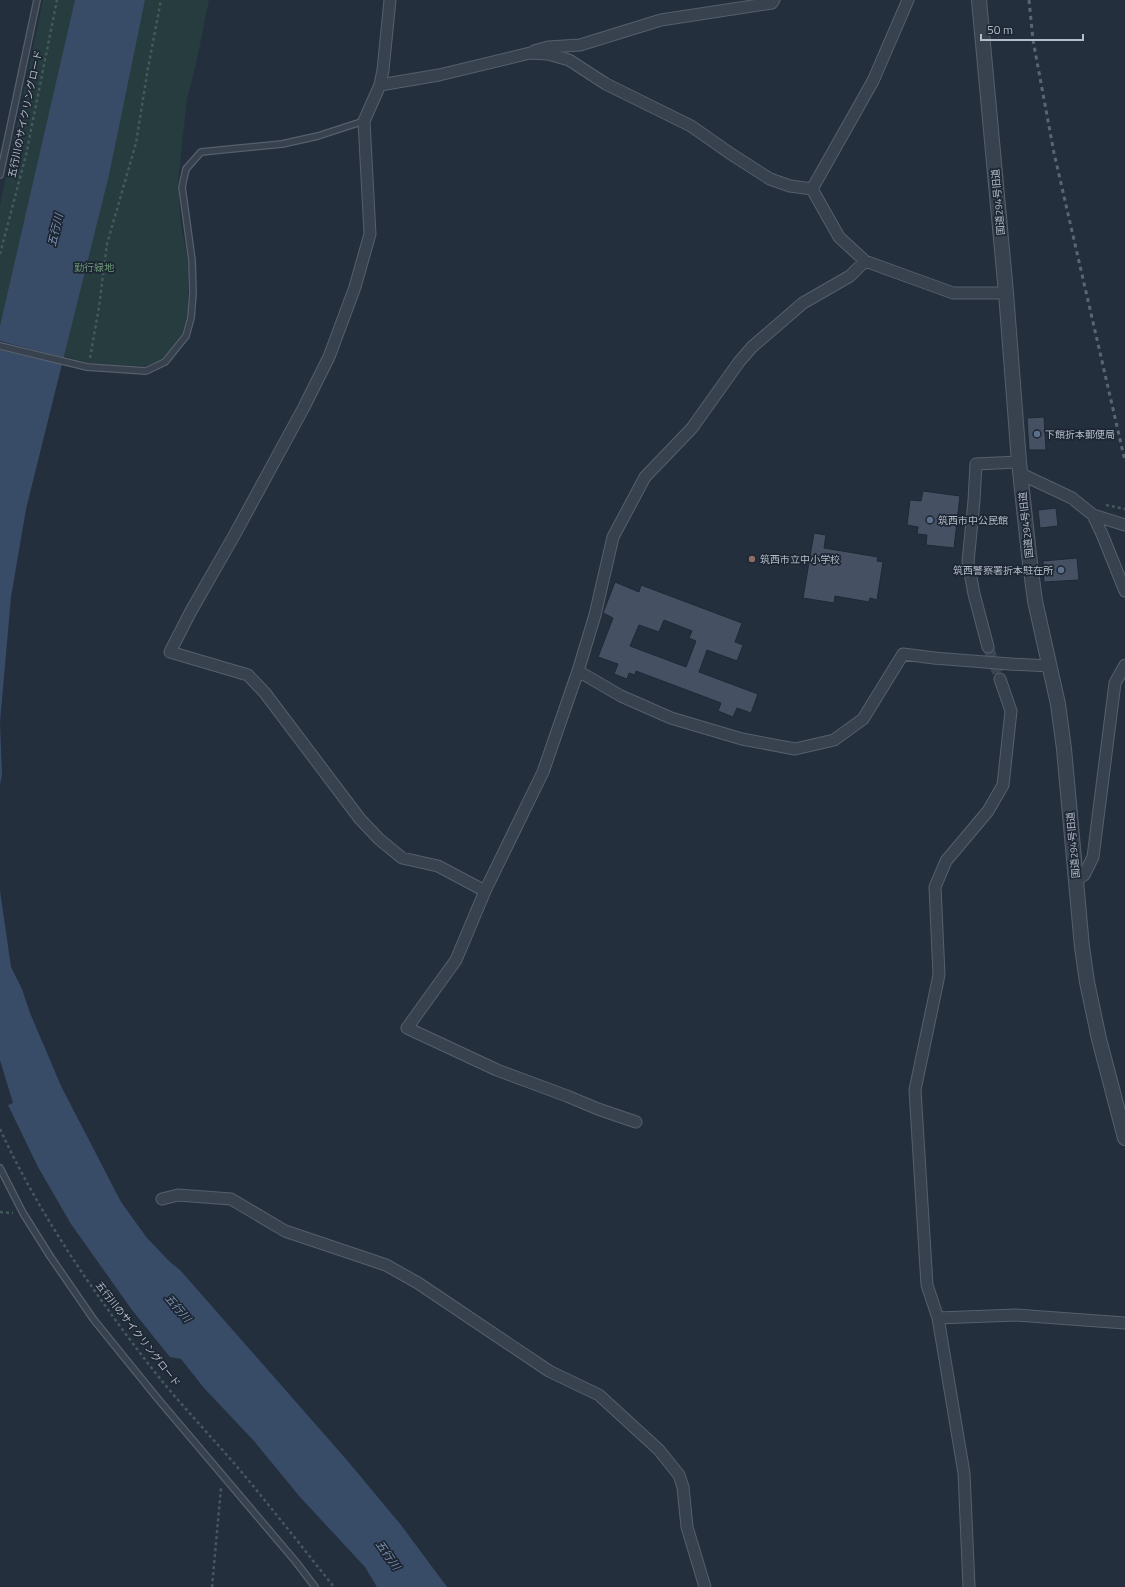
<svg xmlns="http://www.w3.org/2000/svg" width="1125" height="1587" font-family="'Titillium Web','Noto Sans JP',sans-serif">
  <rect width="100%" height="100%" fill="#242f3e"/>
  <!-- green -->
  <path fill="#263c3f" d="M43 0H209L196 64 187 99 178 182 181 224 188 261V313L182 334 160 362 143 366 90 363 0 340V205Z"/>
  <!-- water -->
  <path fill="#394c67" d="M75 0H145L109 175 26 509 11 597 0 722 2 775 0 784V326Z
    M0 891 11 967 22 989 30 1013 61 1086 121 1202 147 1238 170 1262 180 1270 346 1459 401 1525 447 1587H377L365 1567 300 1497 254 1441 204 1388 181 1359 170 1357 132 1310 71 1224 38 1167 8 1105 13 1103 0 1060Z"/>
  <!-- pier -->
  <path fill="#242f3e" d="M0 341 66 358 64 365 0 350Z"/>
  <!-- building -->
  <path fill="#455162" stroke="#1f2835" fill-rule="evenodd" d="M1044 417 1046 450H1029L1027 418Z
    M923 491 960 496 954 548 926 545 927 535 917 534 918 527 907 525 910 500 921 501Z
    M1056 508 1058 526 1040 528 1038 510Z
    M814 533 826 535 824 548 878 557 877 561 883 562 877 600 870 598 869 602 835 596 834 603 803 598Z
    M1077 558 1079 580 1044 582 1043 561Z
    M615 582 639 592 641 585 742 623 735 642 743 645 737 661 707 650 699 672 758 694 751 713 737 708 733 717 718 711 721 703 636 671 635 675 629 673 627 679 614 674 618 664 598 657 613 618 603 613ZM664 620 692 631 689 638 696 641 686 667 630 646 639 625 659 632Z"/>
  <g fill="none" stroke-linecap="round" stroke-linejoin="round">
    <!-- minor-tunnel -->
    <path stroke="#3a4453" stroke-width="11" stroke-dasharray="11 5.5" stroke-linecap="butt" d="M988 647 1000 679"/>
    <!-- service casing -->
    <g stroke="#565f6c" stroke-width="8">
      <path id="service" d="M0 175 37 0
        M0 346 87 367 146 371 165 362 186 336 191 318 193 293 192 260 182 187 186 169 201 152 282 144 318 136 364 121
        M0 1168 23 1213 50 1256 94 1320 158 1399 296 1562 315 1587"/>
    </g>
    <!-- minor casing -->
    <g stroke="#565f6c" stroke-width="13">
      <path id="minor" d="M390 0 383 70 380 85 364 121 370 234 355 287 329 357 304 407 235 534 191 611 170 652 248 675 265 693 360 819 379 839 402 858 438 866 485 891
        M534 51 548 47 580 45 661 20 772 3 774 0
        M380 85 439 75 530 53 548 54 569 60 606 84 691 126 731 154 770 179 790 186 812 189
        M812 189 839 237 865 261 953 293H1006
        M812 189 873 81 908 0
        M1021 474 1072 498 1093 515 1125 525
        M1093 515 1102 534 1125 591
        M988 647 974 594 968 562 974 501 976 464 1019 462
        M1010 664 1050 666
        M578 671 621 696 671 718 742 739 795 749 834 740 863 719 903 654 934 658
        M1076 880 1084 875 1093 857 1115 683 1125 665
        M636 1122 598 1109 567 1096 497 1070 407 1028 456 960 485 891 543 772 578 671 595 615 613 537 645 477 692 428 739 362 752 347 803 303 850 276 865 261
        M162 1199 178 1195 231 1199 285 1231 386 1265 418 1283 549 1371 599 1395 659 1450 679 1475 683 1487 687 1527 705 1587
        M938 1318 1016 1315 1125 1323
        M969 1587 964 1473 938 1318 927 1285 915 1090 939 975 935 887 946 861 988 811 1003 785 1011 711 1000 679"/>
    </g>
    <!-- tertiary casing -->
    <g stroke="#565f6c" stroke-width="16">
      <path id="tertiary" d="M979 0 1006 293 1019 462 1029 555 1035 601 1058 704 1064 749 1082 947 1087 982 1099 1039 1125 1138"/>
    </g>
    <!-- path -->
    <path stroke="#44595c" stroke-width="2.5" stroke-dasharray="3 3" stroke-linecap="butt" d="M0 254 26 155 57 0
      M90 358 99 307 107 244 136 143 148 68 161 0
      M1106 505 1125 509
      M0 1129C39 1214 93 1292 150 1366 181 1406 217 1442 249 1481 278 1516 306 1552 334 1587
      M0 1212 13 1213
      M212 1587 221 1488"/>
    <!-- service -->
    <use href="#service" stroke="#38414e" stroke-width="5.5"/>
    <!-- minor -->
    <use href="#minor" stroke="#38414e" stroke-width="11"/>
    <!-- tertiary -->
    <use href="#tertiary" stroke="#38414e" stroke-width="14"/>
    <!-- rail -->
    <path stroke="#5a6575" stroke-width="3" stroke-dasharray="4 4" stroke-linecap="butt" d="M1029 0 1033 40 1054 153 1125 461"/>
    <!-- minor-bridge casing -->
    <g stroke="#565f6c" stroke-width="13" stroke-linecap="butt">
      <path id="minor-bridge" d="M934 658 1010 664"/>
    </g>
    <!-- minor-bridge -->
    <use href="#minor-bridge" stroke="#38414e" stroke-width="11"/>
  </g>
  <!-- markers -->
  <g fill="#5c6f8a" stroke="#1d2633" stroke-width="1.5">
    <circle cx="1037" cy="434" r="4"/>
    <circle cx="930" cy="520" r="4"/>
    <circle cx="1061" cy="570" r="4"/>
  </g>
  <circle fill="#8d6e63" stroke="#1d2633" stroke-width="1.5" cx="752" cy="559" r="4"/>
  <g text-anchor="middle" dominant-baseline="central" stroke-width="3.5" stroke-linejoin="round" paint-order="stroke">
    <!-- street labels -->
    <g font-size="10" fill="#b4bcc9" stroke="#1d2633">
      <text transform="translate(25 114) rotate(-78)">五行川のサイクリングロード</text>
      <text transform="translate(998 202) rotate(-95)">国道294号旧道</text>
      <text transform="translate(1026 525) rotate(-96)">国道294号旧道</text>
      <text transform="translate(1073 845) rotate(-95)">国道294号旧道</text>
      <text transform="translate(138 1334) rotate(52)">五行川のサイクリングロード</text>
    </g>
    <!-- park labels -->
    <g font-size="10" fill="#6b9a76" stroke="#1d2633">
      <text x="94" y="267">勤行緑地</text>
    </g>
    <!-- poi labels -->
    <g font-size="10" fill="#b4bcc9" stroke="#1d2633" text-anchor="start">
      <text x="1045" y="434">下館折本郵便局</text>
      <text x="938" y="520">筑西市中公民館</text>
      <text x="760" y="559">筑西市立中小学校</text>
      <text x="1053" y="570" text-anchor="end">筑西警察署折本駐在所</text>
    </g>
    <!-- water labels -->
    <g font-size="11" font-style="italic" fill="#7c92b1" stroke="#1d2633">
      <text transform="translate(55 230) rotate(-77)">五行川</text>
      <text transform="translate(178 1308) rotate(49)">五行川</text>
      <text transform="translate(388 1555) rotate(55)">五行川</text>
    </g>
  </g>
  <!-- scale -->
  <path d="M981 34v6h102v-6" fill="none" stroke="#b4bcc9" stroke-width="2"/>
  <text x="987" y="34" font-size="12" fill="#b4bcc9" stroke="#1d2633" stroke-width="3" paint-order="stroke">50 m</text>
</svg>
